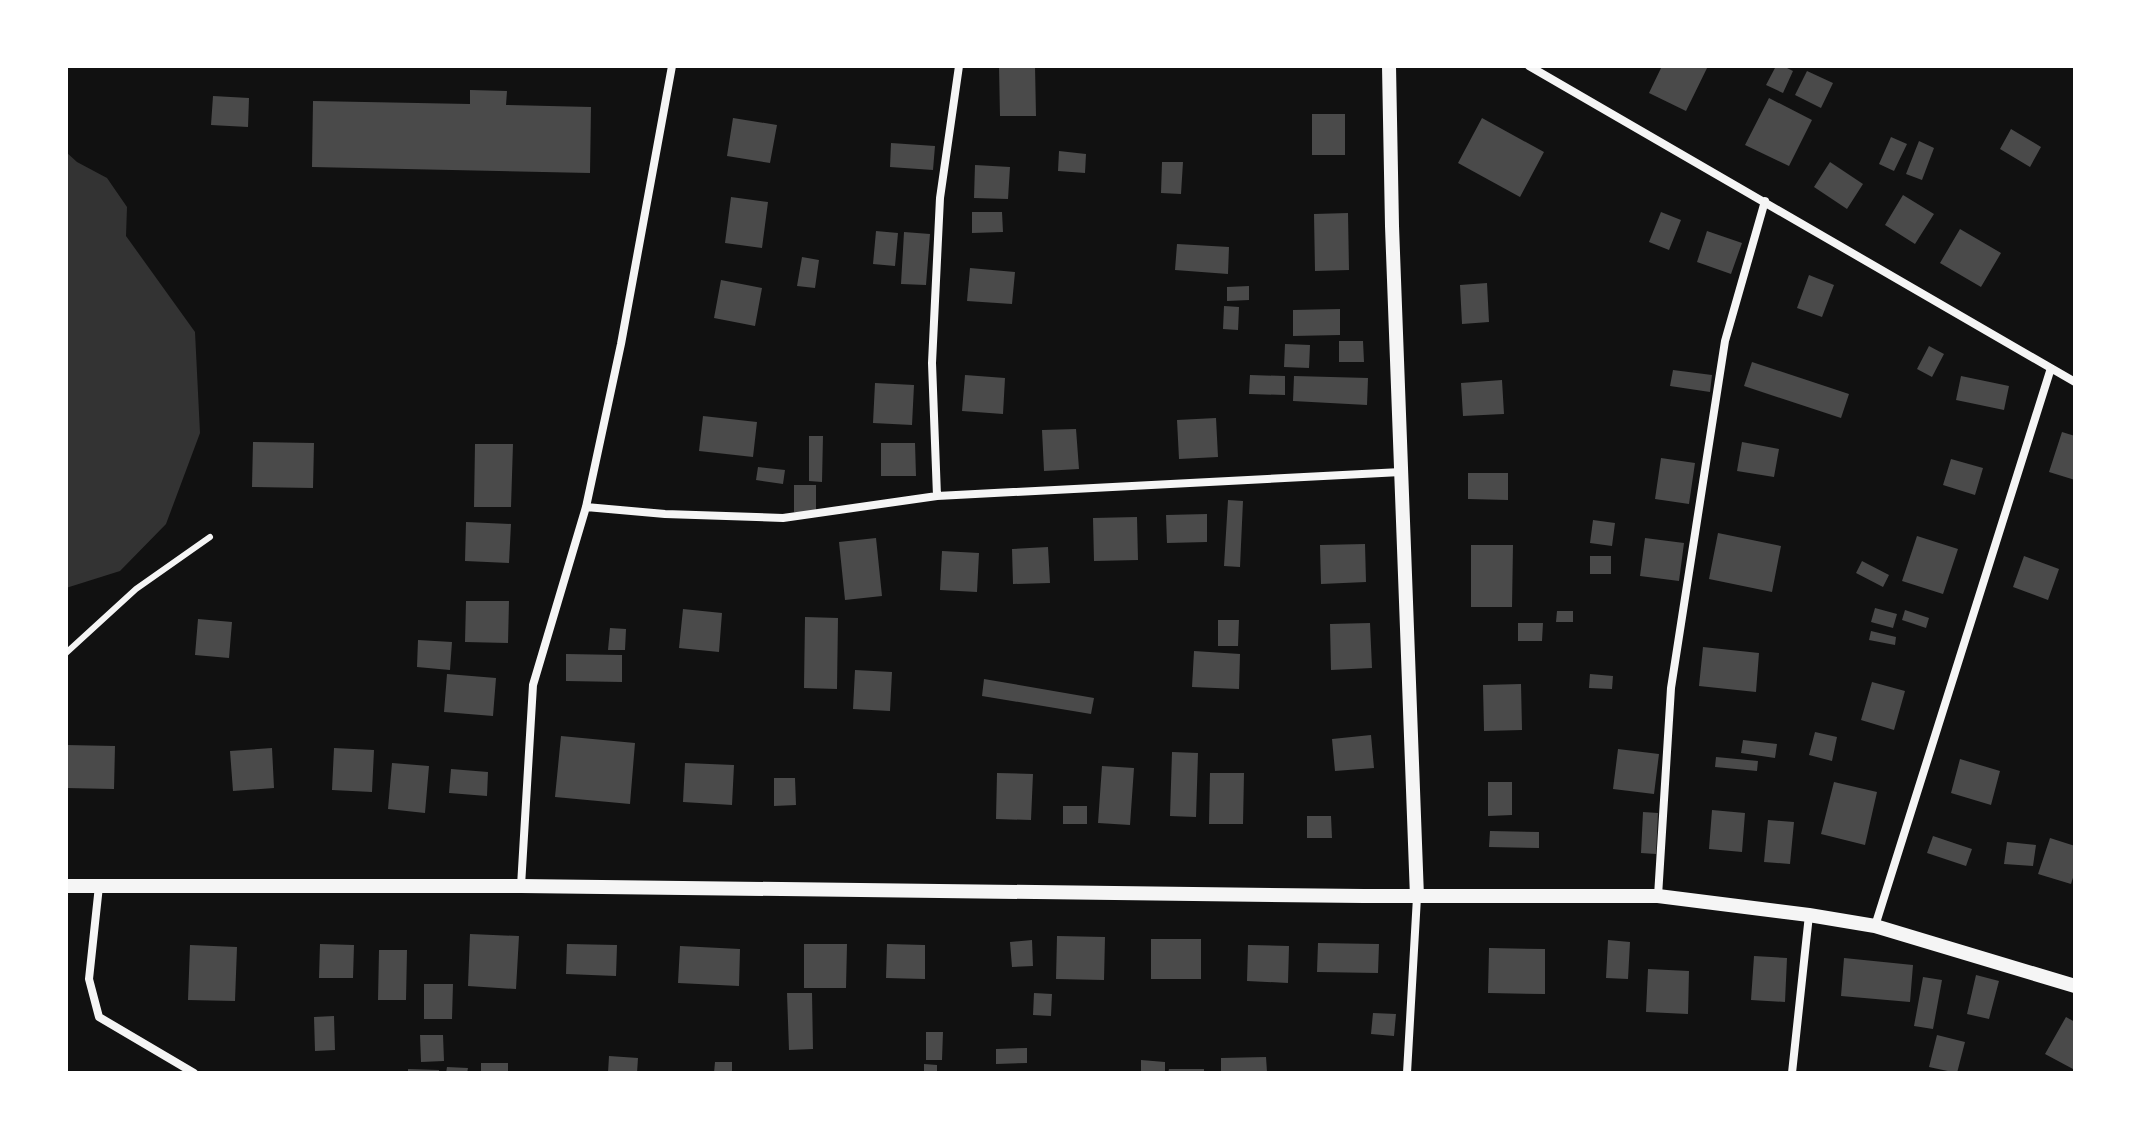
<svg xmlns="http://www.w3.org/2000/svg" width="2141" height="1139" font-family="Bitter,serif">
  <rect width="100%" height="100%" fill="#111"/>
  <!-- water -->
  <path fill="#333" d="M66 152 77 162 107 178 127 207 126 236 195 332 200 433 166 524 120 571 66 588Z"/>
  <!-- building -->
  <path fill="#4a4a4a" d="M999 66H1035L1036 116H1000Z
    M1662 66H1708L1686 111 1649 93Z
    M1776 66H1783L1793 71 1783 93 1766 85Z
    M1807 71 1833 83 1821 108 1795 95Z
    M470 90 507 91 506 105 591 107 590 173 312 167 313 101 470 104Z
    M213 96 249 98 248 127 211 125Z
    M1769 98 1812 120 1789 166 1745 145Z
    M1312 114H1345V155H1312Z
    M733 118 777 125 770 163 727 156Z
    M1482 118 1544 152 1520 197 1458 163Z
    M2011 129 2041 147 2030 167 2000 149Z
    M1891 137 1907 144 1894 171 1879 164Z
    M1919 141 1934 148 1922 180 1906 174Z
    M891 143 935 146 933 170 890 167Z
    M1059 151 1086 154 1085 173 1058 171Z
    M1162 162H1183L1181 194 1161 193Z
    M1830 162 1863 184 1847 209 1814 187Z
    M975 165 1010 167 1008 199 974 198Z
    M1903 195 1934 214 1915 244 1885 225Z
    M731 197 768 202 762 248 725 243Z
    M972 212H1002L1003 232 972 233Z
    M1661 212 1681 220 1669 250 1649 242Z
    M1348 213 1349 270 1315 271 1314 214Z
    M1960 229 2001 253 1981 287 1940 263Z
    M876 231 898 233 895 266 873 264Z
    M1707 231 1742 243 1731 274 1697 262Z
    M904 232 930 234 926 285 901 284Z
    M1177 244 1229 247 1228 274 1175 270Z
    M802 257 819 260 815 288 797 286Z
    M970 268 1015 272 1012 304 967 301Z
    M1809 275 1834 285 1822 317 1797 308Z
    M721 280 762 288 755 326 714 318Z
    M1487 283 1489 322 1462 324 1460 285Z
    M1249 286V300L1227 301V287Z
    M1224 306 1239 307 1238 330 1223 329Z
    M1340 309V335L1293 336V310Z
    M1339 341H1363L1364 362H1339Z
    M1285 344 1310 345 1309 368 1284 367Z
    M1929 346 1944 354 1932 377 1917 369Z
    M1752 362 1849 394 1841 418 1744 386Z
    M1673 370 1712 375 1710 392 1670 386Z
    M965 375 1005 378 1003 414 962 411Z
    M1250 375 1285 376V395L1249 394Z
    M1294 376 1368 378 1367 405 1293 401Z
    M1961 376 2009 386 2004 410 1956 400Z
    M1502 380 1504 414 1463 416 1461 383Z
    M875 383 914 385 912 425 873 423Z
    M703 416 757 422 753 457 699 451Z
    M1216 418 1218 457 1179 459 1177 420Z
    M1076 429 1079 469 1044 471 1042 430Z
    M2062 432 2075 436V480L2049 472Z
    M809 436H823L822 482 809 481Z
    M253 442 314 443 313 488 252 487Z
    M1742 442 1779 449 1774 477 1737 471Z
    M881 443H915L916 476H881Z
    M475 444H513L511 507H474Z
    M1661 458 1695 463 1689 504 1655 499Z
    M1951 459 1983 468 1975 495 1943 485Z
    M758 467 785 470 783 484 756 480Z
    M1468 473H1508V500L1468 499Z
    M794 485H816V512H794Z
    M1228 500 1243 501 1240 567 1224 566Z
    M1207 514V542L1167 543 1166 515Z
    M1137 517 1138 560 1094 561 1093 518Z
    M1593 520 1615 523 1612 546 1590 543Z
    M466 522 511 524 509 563 465 561Z
    M1718 533 1781 546 1772 592 1709 579Z
    M1917 536 1958 549 1943 594 1902 581Z
    M876 538 882 596 845 600 839 542Z
    M1645 538 1684 543 1679 581 1640 576Z
    M1365 544 1366 582 1321 584 1320 545Z
    M1471 545H1513L1512 607H1471Z
    M1048 547 1050 583 1013 584 1012 549Z
    M942 551 979 553 977 592 940 590Z
    M1590 556H1611V574H1590Z
    M2024 556 2059 569 2048 600 2013 587Z
    M1862 561 1889 575 1883 587 1856 573Z
    M466 601H509L508 643 465 642Z
    M1875 608 1897 614 1893 628 1871 622Z
    M683 609 722 613 719 652 679 648Z
    M1905 610 1929 618 1926 628 1902 620Z
    M1557 611H1573V622H1556Z
    M805 617 838 618 837 689 804 688Z
    M198 619 232 622 229 658 195 655Z
    M1218 620H1239L1238 646H1218Z
    M1370 623 1372 668 1331 670 1330 624Z
    M1518 623H1543L1542 641H1518Z
    M610 628 626 629 625 650H608Z
    M1871 631 1896 637 1895 645 1869 640Z
    M418 640 452 642 450 670 417 667Z
    M1703 647 1759 653 1756 692 1699 686Z
    M1194 651 1240 654 1239 689 1192 687Z
    M566 654 622 655V682L566 681Z
    M855 670 892 672 890 711 853 709Z
    M447 674 496 678 493 716 444 712Z
    M1590 674 1613 676 1612 689 1589 688Z
    M984 679 1094 698 1091 714 982 696Z
    M1872 682 1905 691 1894 730 1861 720Z
    M1521 684 1522 730 1484 731 1483 685Z
    M1815 732 1837 737 1832 761 1809 755Z
    M1371 735 1374 768 1335 771 1332 739Z
    M561 736 635 743 630 804 555 797Z
    M1743 740 1777 744 1775 758 1741 753Z
    M66 745 115 746 114 789 66 788Z
    M272 748 274 788 233 791 230 751Z
    M334 748 374 750 372 792 332 790Z
    M1618 749 1659 754 1654 794 1613 789Z
    M1172 752 1198 753 1196 817 1170 816Z
    M1716 757 1758 761 1757 771 1715 767Z
    M1960 759 2000 771 1991 805 1951 793Z
    M392 763 429 766 425 813 388 809Z
    M685 763 734 765 732 805 683 802Z
    M1102 766 1134 768 1130 825 1098 823Z
    M451 769 488 772 487 796 449 793Z
    M997 773 1033 774 1031 820 996 819Z
    M1210 773H1244L1243 824H1209Z
    M774 778H795L796 805 774 806Z
    M1488 782H1512V815L1488 816Z
    M1834 782 1877 792 1865 845 1821 834Z
    M1063 806H1087V824H1063Z
    M1712 810 1745 813 1742 852 1709 849Z
    M1643 812 1658 813 1656 854 1641 853Z
    M1307 816H1331L1332 838H1307Z
    M1768 820 1794 822 1790 864 1764 862Z
    M1490 831 1539 832V848L1489 847Z
    M1933 836 1972 849 1966 866 1927 853Z
    M2050 838 2075 846V871L2071 884 2038 874Z
    M2007 842 2036 845 2033 866 2004 864Z
    M470 934 519 936 516 989 468 986Z
    M1057 936 1105 937 1104 980 1056 979Z
    M1151 939H1201V979H1151Z
    M1032 940 1033 966 1012 967 1010 942Z
    M1608 940 1630 942 1628 979 1606 978Z
    M1318 943 1379 944 1378 973 1317 972Z
    M320 944 354 945 353 978H319Z
    M567 944 617 945 616 976 566 974Z
    M804 944H847L846 988H804Z
    M887 944 925 945V979L886 978Z
    M190 945 237 947 235 1001 188 1000Z
    M1248 945 1289 946 1288 983 1247 981Z
    M680 946 740 949 739 986 678 983Z
    M1489 948 1545 949V994L1488 993Z
    M379 950H407L406 1000H378Z
    M1754 956 1787 958 1785 1002 1751 1000Z
    M1844 958 1913 965 1910 1002 1841 996Z
    M1648 969 1689 971 1688 1014 1646 1012Z
    M1976 975 1999 981 1989 1019 1967 1014Z
    M1923 977 1942 980 1933 1029 1914 1026Z
    M424 984H453L452 1019H424Z
    M787 993H812L813 1049 789 1050Z
    M1034 993 1052 994 1051 1016 1033 1015Z
    M1373 1013 1396 1014 1394 1036 1371 1034Z
    M334 1016 335 1050 315 1051 314 1017Z
    M2066 1017 2075 1022V1065L2073 1069 2045 1054Z
    M926 1032H943L942 1060H926Z
    M420 1035H443L444 1061 421 1062Z
    M1937 1035 1965 1042 1957 1073 1929 1067Z
    M1027 1048V1063L996 1064V1049Z
    M609 1056 638 1058 637 1073H608Z
    M1266 1057 1267 1072 1221 1073V1058Z
    M1141 1060 1165 1062V1073H1141Z
    M715 1062H732V1073H714Z
    M481 1063H508V1073H481Z
    M924 1064 937 1065V1073H924Z
    M447 1067 468 1068 467 1073H446Z
    M408 1069 439 1070V1073H408Z
    M1169 1069H1204V1073H1168Z"/>
  <g fill="none" stroke-linecap="round" stroke-linejoin="round">
    <!-- service -->
    <path stroke="#f5f5f5" stroke-width="6" d="M66 653 136 589 210 537"/>
    <!-- minor -->
    <path stroke="#f5f5f5" stroke-width="8" d="M959 66 940 198 932 363 937 496 1401 472
      M1529 66 2075 382
      M586 507 665 514 783 518 937 496
      M99 886 89 979 99 1017 194 1073
      M521 886 533 685 586 507 621 344 672 66
      M1658 896 1671 688 1725 341 1765 201
      M1875 926 2051 368
      M1407 1073 1417 897
      M1792 1073 1809 915"/>
    <!-- tertiary -->
    <path stroke="#f5f5f5" stroke-width="14" d="M1389 66 1392 226 1417 897
      M66 886H521L1364 896H1658L1809 915 1875 926 2075 986"/>
  </g>
  <!-- border -->
  <rect width="2141" height="1139" fill="none" stroke="#ffffff" stroke-width="136"/>
</svg>
